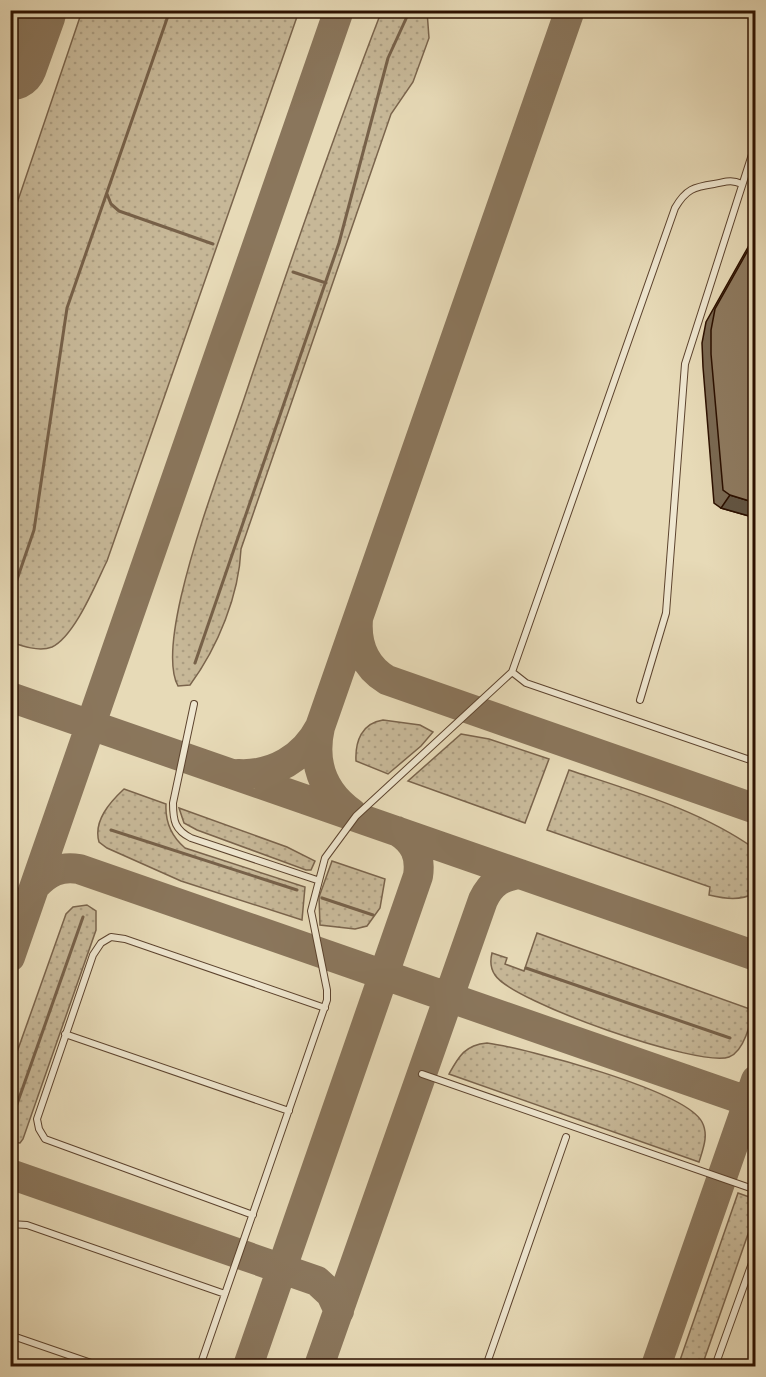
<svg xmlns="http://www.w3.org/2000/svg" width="766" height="1377" font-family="'Libre Bodoni',serif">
  <defs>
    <pattern id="grass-dots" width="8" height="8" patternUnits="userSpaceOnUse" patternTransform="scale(1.5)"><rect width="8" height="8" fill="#c7b898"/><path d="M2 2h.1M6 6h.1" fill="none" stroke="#ab9d81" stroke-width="1.8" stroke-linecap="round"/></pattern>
  </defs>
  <rect width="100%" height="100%" fill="#e7dab7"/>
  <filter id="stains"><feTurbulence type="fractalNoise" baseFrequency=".00333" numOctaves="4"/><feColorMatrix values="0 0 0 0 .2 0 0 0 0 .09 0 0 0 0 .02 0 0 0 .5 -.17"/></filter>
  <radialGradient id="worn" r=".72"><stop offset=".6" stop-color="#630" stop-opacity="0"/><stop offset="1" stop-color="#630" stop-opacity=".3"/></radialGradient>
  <!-- grass -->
  <path fill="url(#grass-dots)" stroke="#7a644c" stroke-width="1.5" d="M382 10 427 11 429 38 413 82 391 114 241 549C239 595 218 647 190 685L178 686C167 666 176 619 181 597 198 524 226 454 249 384 291 259 334 134 382 10Z
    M82 11H299L107 561C96 583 75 636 52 647 39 652 22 646 11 642V221Z
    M383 720 420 725 433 732 421 746 388 774 356 761C355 741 362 723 383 720Z
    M461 734 489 739 549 759 525 823 408 781Z
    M569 770C632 791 700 810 755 849V893C740 901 726 899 709 895L710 887 547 830Z
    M124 789 166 804C165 822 171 836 185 848L305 887 302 920 181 881 107 848 99 842C93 821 110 802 124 789Z
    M179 808 287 847 315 861 311 870H306L197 830 184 823Z
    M332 861 385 879 380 908 367 926 355 929 320 925 319 897Z
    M87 905 96 911V930L23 1139 20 1143 11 1142V1069L66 914 73 907Z
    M537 933 750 1009C753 1022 743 1052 729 1057 700 1068 512 1002 495 975 490 968 490 961 492 953L507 958 505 964 524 971Z
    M487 1043C525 1048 685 1090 702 1122 709 1135 703 1149 699 1162L449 1074C459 1056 465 1045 487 1043Z
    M738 1193 755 1199V1214L702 1366H678Z"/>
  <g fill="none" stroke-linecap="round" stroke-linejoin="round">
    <!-- stream -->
    <path stroke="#776149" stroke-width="3" d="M107 194 111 204 119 211 213 244
      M293 272 326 283
      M10 600 34 530 67 308 170 10
      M195 663 339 243 388 58 410 10
      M111 830 297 890
      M322 898 373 915
      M526 968 730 1038
      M10 1124 83 917"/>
    <!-- taxiway -->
    <path stroke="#8a765c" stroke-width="30" d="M358 619C356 644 365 667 387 680L756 809
      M10 697 756 956
      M320 727 570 10
      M238 774C273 776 304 758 320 727 312 762 322 792 352 813
      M35 886C48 872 60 866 79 869L756 1104
      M10 957 339 10
      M10 1174 317 1281 331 1294 339 1311
      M248 1366 418 876C421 856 415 842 397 831
      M319 1366 483 900C491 883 502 876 520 874
      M656 1366 756 1080"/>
    <!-- runway -->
    <path stroke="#8a765c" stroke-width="75" d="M10 63 29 10"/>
    <!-- lane casing -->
    <g stroke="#5c432e" stroke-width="8">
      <path id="lane" d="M512 672 526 683 756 762
        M640 700 666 613 685 364 756 142
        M194 704 173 803C173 821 175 830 191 838L317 880
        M65 1034 289 1111
        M422 1074 756 1190
        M253 1215 45 1139 39 1129 37 1119 93 955 101 943 111 937 125 939 325 1008
        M10 1224 27 1225 225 1294
        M10 1335 100 1366
        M200 1366 327 1000V990L311 911 325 858 356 816 512 672 675 208C686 189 694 187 714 184 726 182 730 179 742 184
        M486 1366 566 1137
        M715 1366 756 1252"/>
    </g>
    <!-- lane -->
    <use href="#lane" stroke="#efe7d0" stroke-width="6"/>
  </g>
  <!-- wall -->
  <path fill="#7a6952" stroke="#2d1100" stroke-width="1.5" d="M756 233V518L721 508 714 503 703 367 702 343 706 322Z"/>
  <!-- shaded-wall -->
  <path fill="#635542" stroke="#2d1100" stroke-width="1.5" d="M730 495 756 503V518L721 508Z"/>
  <!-- building -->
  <path fill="#8e7a5f" stroke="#2d1100" stroke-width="1.5" d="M756 236V503L730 495 723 490 711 354V330L715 309Z"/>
  <!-- margin -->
  <rect width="766" height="1377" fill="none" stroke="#e7dab7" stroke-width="36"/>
  <rect x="12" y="12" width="742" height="1353" fill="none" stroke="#2d1100" stroke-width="3"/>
  <rect x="18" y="18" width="730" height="1341" fill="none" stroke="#2d1100" stroke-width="1.5"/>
  <rect width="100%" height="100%" filter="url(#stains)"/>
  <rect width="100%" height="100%" fill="url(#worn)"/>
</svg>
